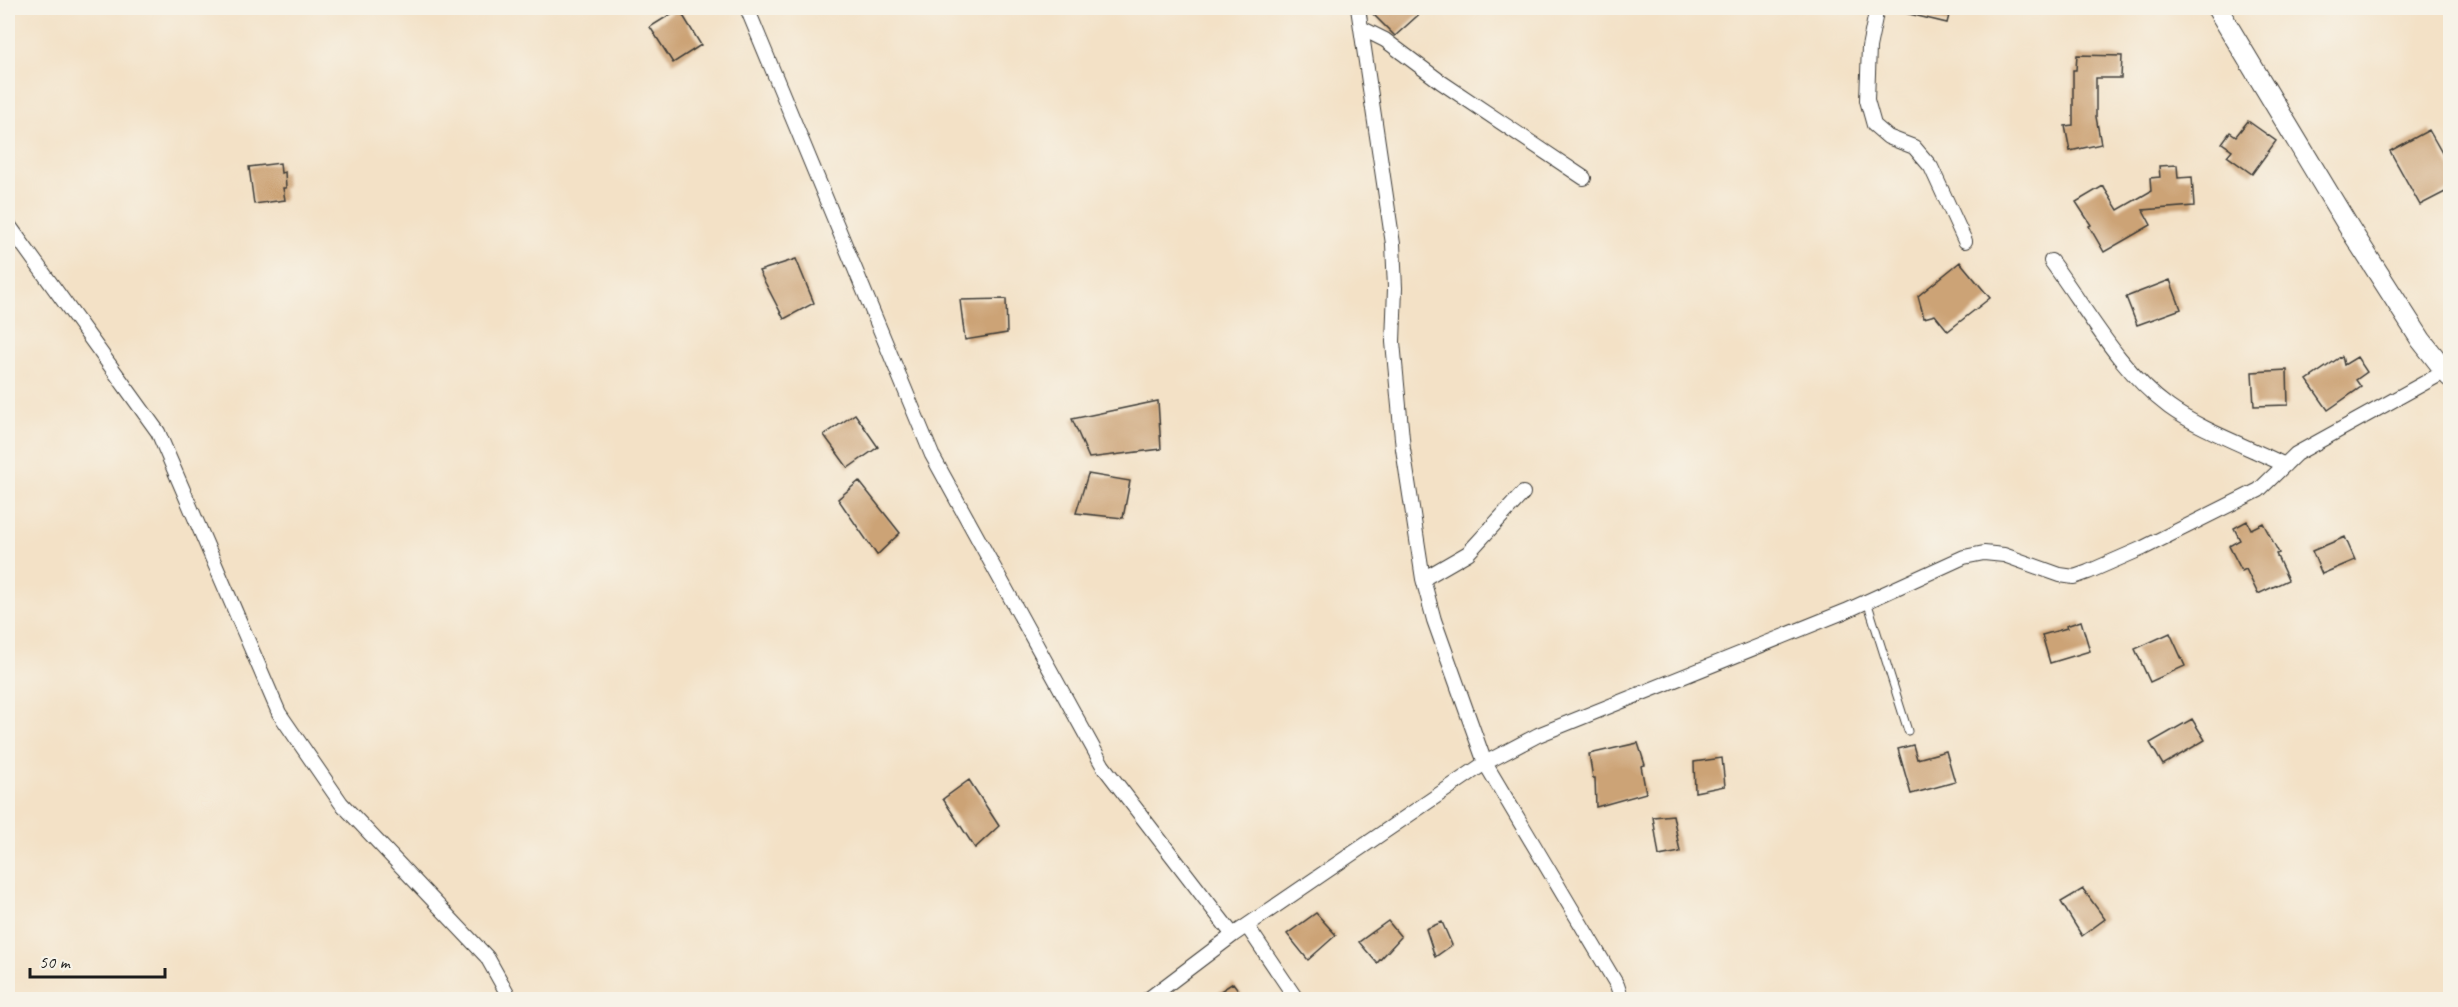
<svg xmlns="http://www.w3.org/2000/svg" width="2458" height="1007" font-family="Caveat,sans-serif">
  <rect width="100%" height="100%" fill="#f7f3e8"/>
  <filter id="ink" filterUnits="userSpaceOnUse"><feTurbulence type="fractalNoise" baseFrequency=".0167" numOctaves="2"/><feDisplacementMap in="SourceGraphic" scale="12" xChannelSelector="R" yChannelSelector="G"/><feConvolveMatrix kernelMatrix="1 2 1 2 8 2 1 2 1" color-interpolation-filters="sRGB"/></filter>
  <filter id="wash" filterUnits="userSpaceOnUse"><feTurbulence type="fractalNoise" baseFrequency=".008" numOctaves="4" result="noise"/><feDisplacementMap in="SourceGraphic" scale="24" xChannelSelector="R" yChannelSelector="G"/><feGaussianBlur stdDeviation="1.35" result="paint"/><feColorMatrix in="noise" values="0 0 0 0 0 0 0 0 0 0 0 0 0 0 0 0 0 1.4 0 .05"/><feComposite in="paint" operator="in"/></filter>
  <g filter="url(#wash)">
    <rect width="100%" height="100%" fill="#f3e1c6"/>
    <g id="blocks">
      <!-- building -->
      <path fill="#cca376" d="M1367 8H1426L1395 36Z
        M1906 8H1951L1947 23 1905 13Z
        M679 9 701 45 673 63 650 27Z
        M2077 55 2122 56 2121 78H2096V117L2101 144 2070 151 2065 126 2073 125V70H2076Z
        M2248 121 2276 141 2252 174 2227 156 2232 150 2222 143 2230 132 2236 136Z
        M2429 130 2451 169V189L2420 205 2390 151Z
        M280 163 281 173 285 172 286 188H283L285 200 254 204 249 167Z
        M2177 165 2178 178 2192 177 2194 206 2143 210 2151 225 2104 252 2089 226 2091 225 2076 202 2103 186 2118 210 2151 191 2150 178 2160 177 2159 166Z
        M796 259 814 303 784 319 759 271Z
        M1960 262 1990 298 1948 331 1935 315 1924 318 1918 296Z
        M2170 280 2181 309 2137 325 2126 297Z
        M1006 299 1007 333 965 340 960 300Z
        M2342 356 2344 365 2357 357 2367 372 2356 380 2361 387 2328 410 2307 380Z
        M2287 370 2288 405 2254 406 2252 372Z
        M1158 401 1161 449 1089 458 1072 419Z
        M855 414 878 447 848 468 824 435Z
        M1088 474 1130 481 1123 518 1076 513Z
        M859 481 900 533 877 555 838 499Z
        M2247 521 2251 529 2263 523 2279 553 2276 554 2288 580 2258 594 2246 569 2242 571 2229 546 2240 540 2234 528Z
        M2345 537 2355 560 2322 574 2312 551Z
        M2081 621 2090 651 2050 663 2042 635 2067 628 2066 626Z
        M2170 633 2185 666 2150 682 2135 649Z
        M2192 719 2205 740 2163 765 2150 743Z
        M1638 743 1645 765 1641 766 1646 793 1596 807 1595 778H1593L1589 754Z
        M1913 745 1917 759 1946 751 1955 782 1911 794 1898 749Z
        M1722 758 1725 786 1695 792 1694 762Z
        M969 780 999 826 975 848 943 799Z
        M1673 815 1680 852 1659 856 1653 817Z
        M2083 889 2105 919 2082 936 2061 902Z
        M1316 913 1336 935 1308 960 1287 934Z
        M1388 921 1401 937 1377 963 1359 942Z
        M1442 922 1452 945 1435 957 1426 929Z
        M1233 983 1245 999H1208Z"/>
    </g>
  </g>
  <g filter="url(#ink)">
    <use href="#blocks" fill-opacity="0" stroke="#3c3a36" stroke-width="1.5"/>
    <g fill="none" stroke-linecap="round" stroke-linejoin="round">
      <!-- lane casing -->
      <g stroke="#3c3a36" stroke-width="9">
        <path id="lane" d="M1867 601 1908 731"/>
      </g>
      <!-- street casing -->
      <g stroke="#3c3a36" stroke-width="16">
        <path id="street" d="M747 8 932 455 1103 766 1233 935
          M1358 8 1393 244 1395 288 1393 342 1403 449 1423 579 1434 620 1485 763 1617 985 1622 1000
          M1877 8 1869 47 1867 100 1874 125 1888 137 1914 147 1931 167 1965 241
          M1361 28 1385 40 1441 82 1584 178
          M8 224 158 432 279 713 341 803 487 957 511 1000
          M2051 261C2087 310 2119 370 2169 407 2199 429 2251 448 2285 465
          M1423 579 1468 553 1523 493
          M1247 926 1297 1000
          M1147 1000 1233 935 1485 763 1538 735 1846 611 1964 557 1984 553 2004 555 2060 575 2074 577 2088 572 2143 548 2259 490 2296 454 2446 371"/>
      </g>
      <!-- secondary casing -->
      <g stroke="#3c3a36" stroke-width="22">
        <path id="secondary" d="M2217 8 2350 229 2421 340 2450 377"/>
      </g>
      <!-- lane -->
      <use href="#lane" stroke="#fff" stroke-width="7"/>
      <!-- street -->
      <use href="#street" stroke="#fff" stroke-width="14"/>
      <!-- secondary -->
      <use href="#secondary" stroke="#fff" stroke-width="20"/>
    </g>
  </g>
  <!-- margin -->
  <rect width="2458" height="1007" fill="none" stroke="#f7f3e8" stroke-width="30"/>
  <!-- scale -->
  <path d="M30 968v9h135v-9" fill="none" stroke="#1c1c1c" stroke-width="3"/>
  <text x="39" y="968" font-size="18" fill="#1c1c1c" stroke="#f7f3e8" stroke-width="4.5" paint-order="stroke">50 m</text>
</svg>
